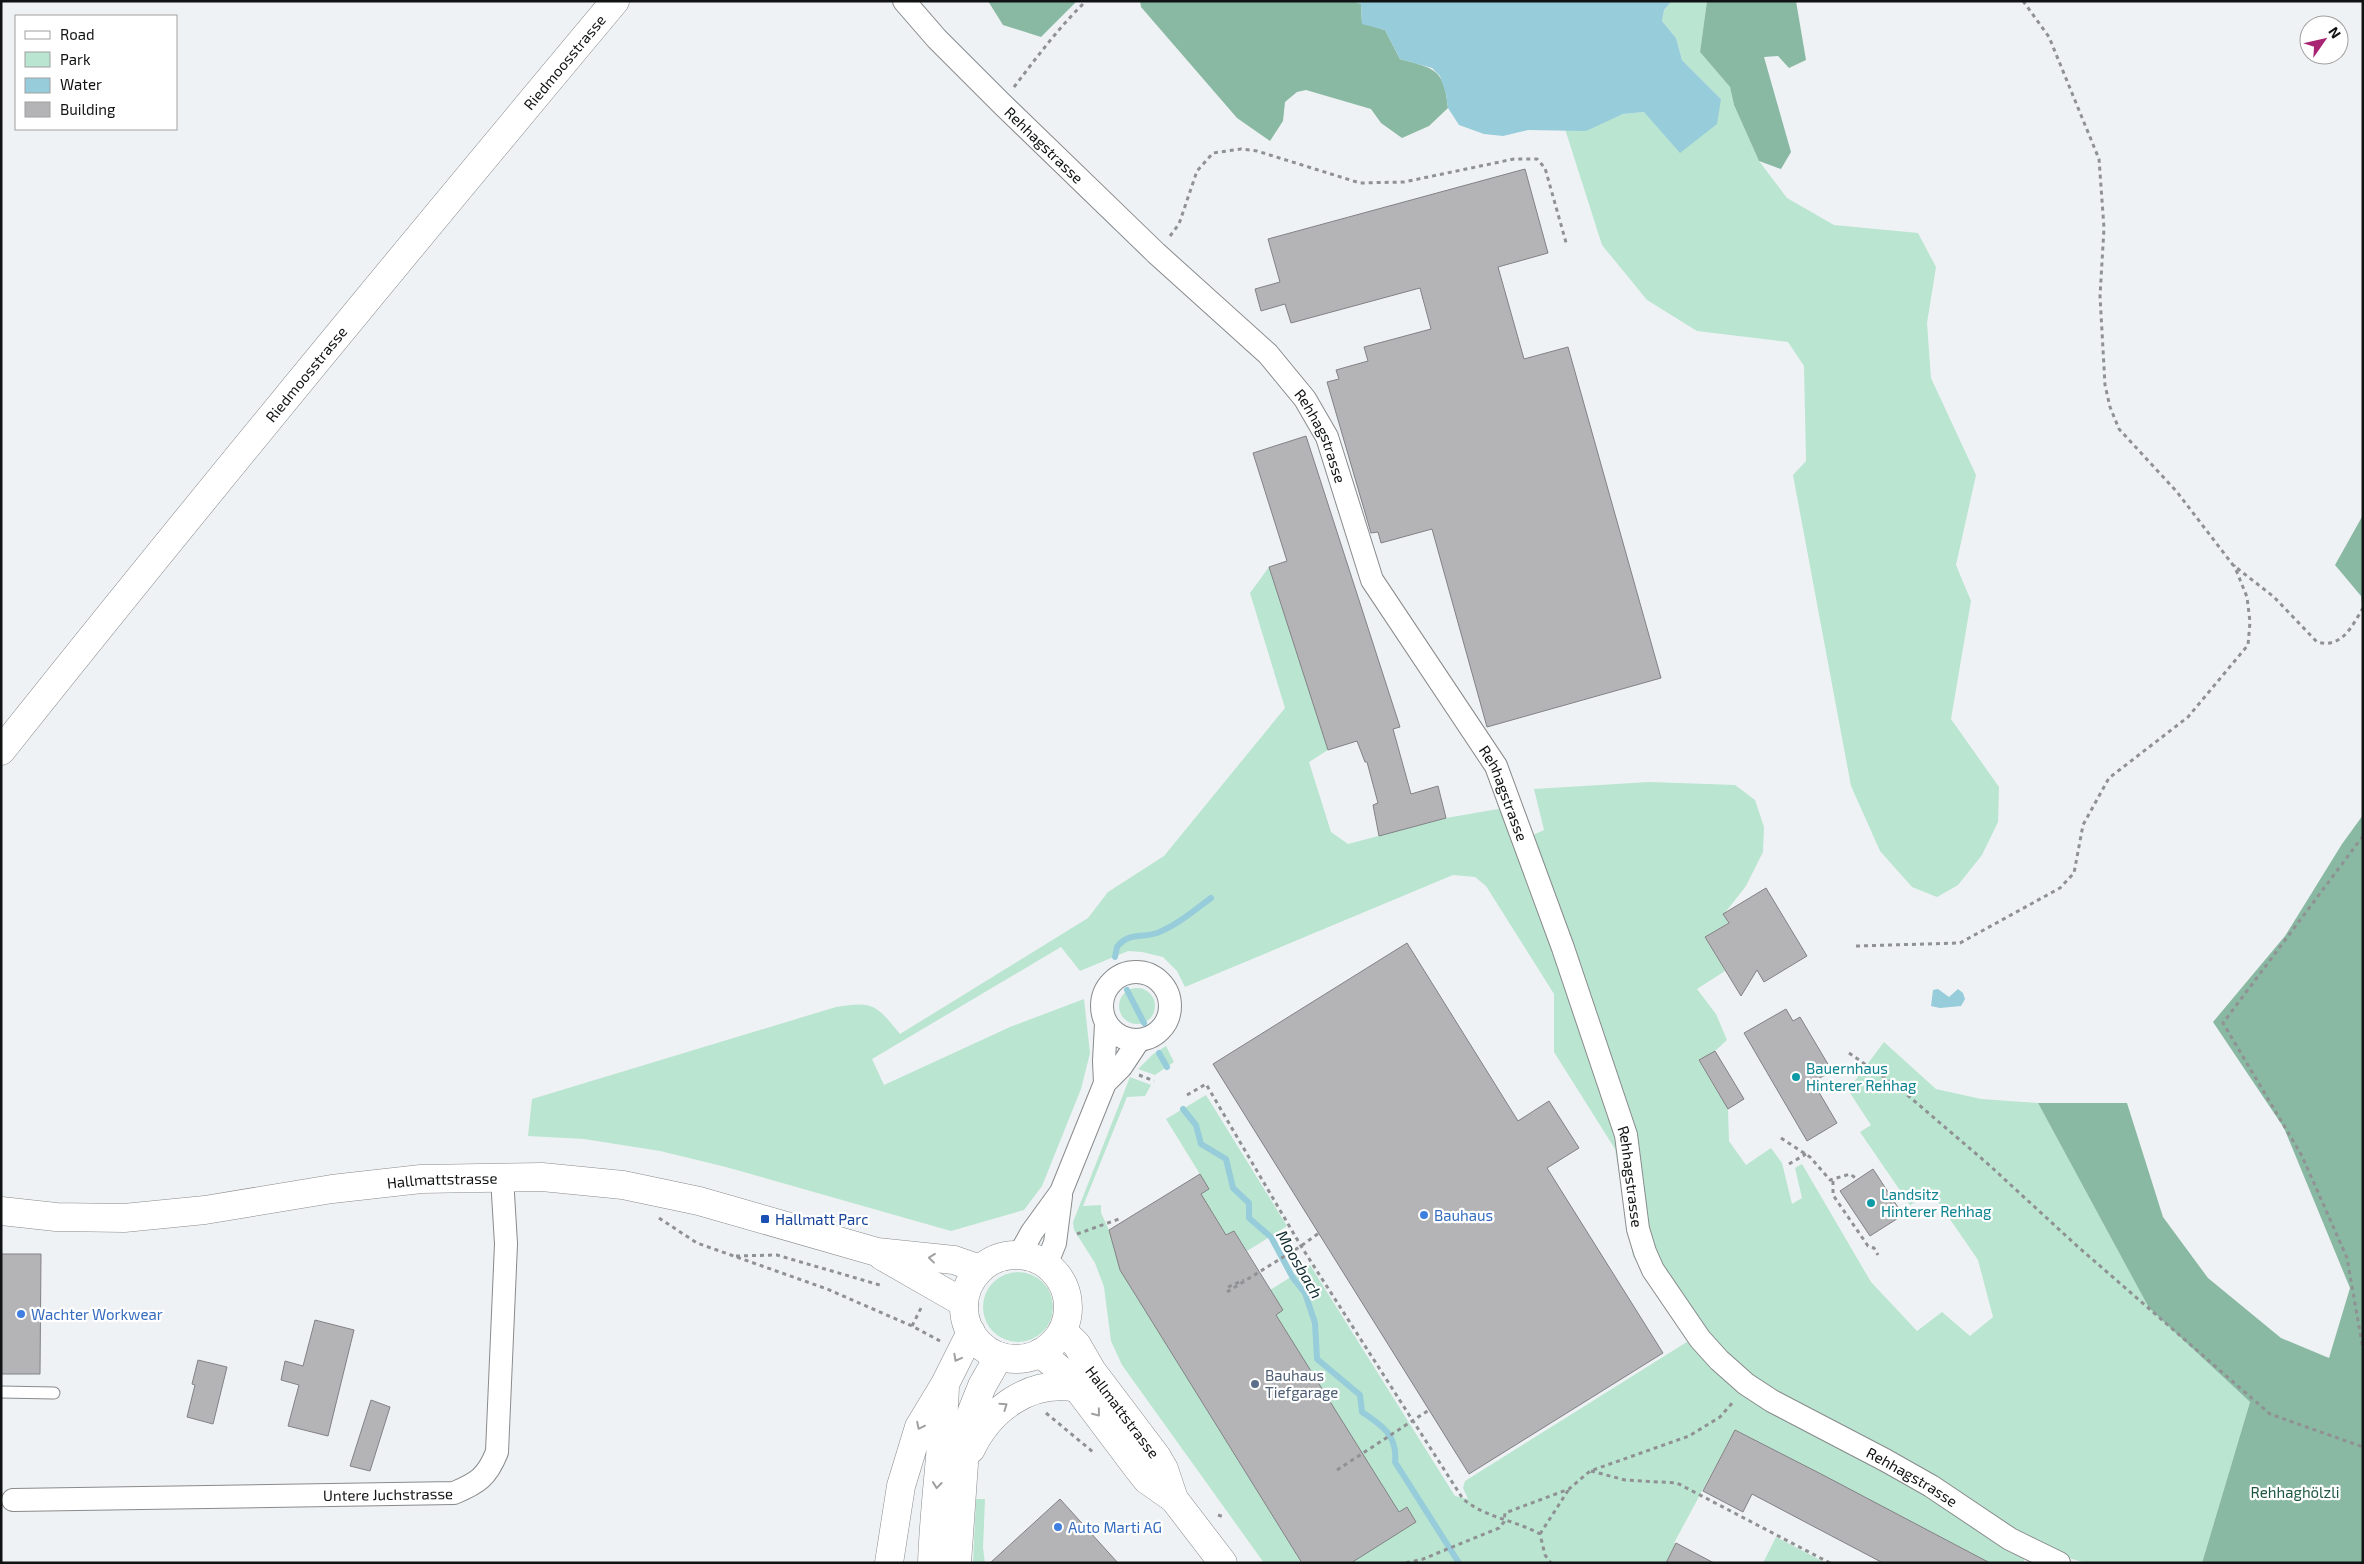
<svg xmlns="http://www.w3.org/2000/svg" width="2364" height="1564" font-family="'Exo 2',sans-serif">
  <rect width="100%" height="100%" fill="#eff2f4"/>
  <!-- green -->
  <path fill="#bae5d1" d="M1672 1H1707L1700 52 1730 87 1734 105 1759 161 1787 198 1834 225 1918 233 1936 267 1927 323 1931 378 1976 475 1956 565 1971 601 1951 719 1999 787 1998 822 1982 855 1958 885 1937 897 1912 887 1880 851 1851 786 1793 475 1806 461 1804 366 1788 342 1697 331 1647 300 1602 245 1565 129 1586 130 1623 114 1644 112 1721 99 1682 60 1676 38 1662 21 1664 10Z
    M1269 567 1328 750 1309 762 1331 832 1348 844 1446 818 1504 808 1619 1140 1634 1242 1699 1349 2026 1556 2023 1563H1990L1735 1430 1674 1543H1676L1666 1563H1351L1416 1522 1407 1508 1399 1512 1276 1315 1283 1310 1270 1290 1310 1265 1455 1496 1468 1499 1463 1488 1465 1481 1690 1340 1633 1256 1615 1149 1554 1052V994L1486 886 1475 877 1453 875 1185 987 1177 971 1163 957 1142 952 1128 951 1080 971 1061 947 872 1059 884 1085 1010 1027 1084 999 1090 1053 1081 1089 1042 1186 1024 1210 951 1231 726 1167 660 1151 584 1139 528 1136 532 1099 836 1007C874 1001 876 1005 900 1034L1088 918 1108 892 1164 856 1285 708 1250 593Z
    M1649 782 1735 785 1755 800 1764 827 1763 852 1746 886 1724 914 1728 923 1705 937 1725 971 1697 989 1716 1014 1727 1040 1715 1051 1699 1061 1728 1109 1729 1141 1746 1165 1771 1148 1782 1163 1792 1204 1802 1198 1795 1168 1802 1164 1871 1282 1917 1331 1942 1312 1970 1336 1993 1317 1978 1260 1932 1193 1910 1205 1860 1132 1871 1125 1848 1090 1884 1042 1936 1089 1981 1099 2038 1103 2149 1308 2250 1402 2202 1563H2086L2069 1558 2017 1533 1753 1384 1714 1343 1684 1302 1652 1246 1533 835 1544 830 1534 789Z
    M1119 1006a18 18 0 1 1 36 0a18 18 0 1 1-36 0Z
    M1166 1046 1174 1062 1155 1075 1138 1069 1152 1055Z
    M1130 1077 1151 1085 1145 1096 1127 1097 1083 1206 1101 1205V1213L1109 1230 1120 1270 1302 1563H1264L1122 1365 1111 1341 1104 1287 1095 1263 1074 1230 1073 1222Z
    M1206 1095 1287 1226 1247 1251 1234 1231 1226 1235 1201 1194 1209 1189 1166 1119Z
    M983 1307a35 35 0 1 1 70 0a35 35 0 1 1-70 0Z
    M976 1499H985L983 1548 985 1563H973Z
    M1776 1537 1826 1563H1763Z"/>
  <!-- forest -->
  <path fill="#8ab9a3" d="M988 1H1077L1041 37 1003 25Z
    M1140 1H1353L1361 4 1362 23 1385 30 1400 59C1435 69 1444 68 1448 108L1429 126 1402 138 1381 123 1371 109 1306 90 1297 92 1285 102 1283 121 1270 141 1237 118 1141 7Z
    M1707 1H1796L1806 60 1789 68 1778 56 1764 57 1791 152 1781 169 1759 161 1734 105 1730 87 1700 52Z
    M2363 515V621L2361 596 2335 565Z
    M2363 815V1563H2202L2250 1402 2149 1308 2038 1103H2127L2163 1217 2208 1278 2281 1338 2329 1358 2350 1288 2284 1128 2213 1022 2285 936 2342 844Z"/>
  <!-- water -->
  <path fill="#97ccda" d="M1353 1H1672L1664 10 1662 21 1676 38 1682 60 1721 99 1717 124 1680 153 1644 112 1623 114 1586 131 1528 130 1503 136 1484 134 1459 125 1448 108 1446 94 1440 76 1432 68 1400 59 1385 30 1362 24 1361 4Z
    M1938 989 1949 997 1958 989 1963 993 1965 999 1961 1006 1940 1008 1931 1006 1933 990Z"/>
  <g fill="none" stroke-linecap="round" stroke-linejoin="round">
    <!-- stream -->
    <path stroke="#97ccda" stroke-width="6" d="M1115 957 1117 947C1128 932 1143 938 1157 933 1176 926 1195 910 1211 898
      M1127 990 1144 1023
      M1159 1053 1167 1067
      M1183 1109 1196 1125 1201 1144 1226 1159 1233 1188 1249 1203V1218L1271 1237 1293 1278 1305 1293 1315 1323 1317 1359 1360 1395 1362 1412C1382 1425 1398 1436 1395 1462L1459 1563"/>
  </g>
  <!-- building -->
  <path fill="#b4b4b7" stroke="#828285" d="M1525 169 1548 253 1498 267 1524 359 1568 347 1661 678 1487 727 1432 529 1381 543 1378 532 1371 533 1327 382 1339 379 1336 370 1368 361 1364 347 1431 329 1420 288 1291 323 1285 304 1261 311 1255 289 1280 282 1268 239Z
    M1306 436 1400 727 1393 729 1411 794 1438 786 1446 818 1379 836 1373 805 1378 803 1367 762H1365L1357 741 1328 750 1269 567 1287 561 1253 453Z
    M1766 888 1807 956 1764 982 1757 970 1741 996 1705 937 1729 923 1723 914Z
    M1407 943 1518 1121 1549 1101 1579 1148 1547 1168 1663 1353 1469 1474 1213 1064Z
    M1786 1009 1793 1021 1800 1017 1832 1071 1813 1082 1837 1123 1807 1141 1744 1033Z
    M1715 1051 1744 1099 1728 1109 1699 1060Z
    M1873 1169 1903 1215 1870 1236 1840 1191Z
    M1200 1174 1209 1189 1201 1194 1226 1235 1234 1231 1283 1310 1276 1315 1399 1512 1407 1507 1416 1522 1351 1563H1302L1120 1270 1109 1230Z
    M1 1254H41L40 1374H1Z
    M315 1320 354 1330 328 1436 288 1426 299 1385 281 1380 285 1361 303 1366Z
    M198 1360 227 1367 213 1424 187 1417 195 1385 192 1384Z
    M371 1400 390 1407 370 1471 350 1466Z
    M1735 1430 1823 1475 1990 1563H1883L1752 1494 1743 1512 1703 1491Z
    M1060 1499 1118 1563H990Z
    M1676 1543 1714 1563H1666Z"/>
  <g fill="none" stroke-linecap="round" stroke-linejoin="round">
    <!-- service casing -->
    <g stroke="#888a8c" stroke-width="13">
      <path id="service" d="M1 1392 54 1393"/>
    </g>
    <!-- minor casing -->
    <g stroke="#888a8c" stroke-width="24">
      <g id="minor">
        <path id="s1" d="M904 1 937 39 1001 103 1156 253 1268 354 1305 399 1327 437 1372 580 1496 766 1563 948 1626 1135 1638 1229 1645 1252 1653 1270 1700 1339 1719 1360 1746 1384 1772 1401 1885 1460 1931 1486 2010 1539 2059 1563"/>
        <circle cx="1136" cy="1006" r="34"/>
        <path d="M1105 1083 1104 1061 1106 1024"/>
        <path d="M1019 1255 1032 1232 1061 1192 1105 1083 1121 1067 1139 1040"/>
        <path d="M1046 1265 1055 1243 1061 1196"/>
        <path id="s2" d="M13 1500 454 1493C478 1483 487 1477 497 1452L506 1244 502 1177"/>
      </g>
    </g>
    <!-- tertiary casing -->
    <g stroke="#888a8c" stroke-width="29">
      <g id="tertiary">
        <path id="s3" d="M1 751C202 498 408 249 615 1"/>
      </g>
    </g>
    <!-- secondary casing -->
    <g stroke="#888a8c" stroke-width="29">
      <g id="secondary">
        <path id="s4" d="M1 1211 56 1217 124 1218 205 1210 332 1189 421 1179 542 1177 623 1185 699 1201 877 1252 954 1260 980 1269"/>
        <circle cx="1016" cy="1307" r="52"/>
        <path d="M882 1256 964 1303"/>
        <path id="s5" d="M1063 1331 1077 1345 1092 1371 1157 1457 1164 1469 1174 1499"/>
        <path d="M1040 1353 1069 1377 1139 1470 1147 1480 1174 1499 1223 1563"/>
      </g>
    </g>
    <!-- motorway casing -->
    <g stroke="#888a8c" stroke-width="29">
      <path id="motorway" d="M971 1449C990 1409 1030 1379 1077 1388
        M889 1563 901 1486 919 1427 945 1384 971 1332
        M932 1563C934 1503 943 1445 945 1386
        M957 1563 966 1435 972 1411 982 1386 999 1356"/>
    </g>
    <!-- path -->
    <path stroke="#8f9193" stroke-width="3" stroke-dasharray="4 4" stroke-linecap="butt" d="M2023 1 2049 37 2099 159 2104 228 2100 296 2105 385 2110 407 2119 429 2177 492 2233 565 2274 597 2317 642C2342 649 2352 626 2363 608
      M1014 87C1037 57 1059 27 1086 1
      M1170 236 1179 224 1197 171 1213 153 1241 149 1257 151 1360 183 1404 182 1514 159H1537L1545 168 1567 246
      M2363 836 2223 1023 2302 1156 2347 1258 2363 1349
      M1856 946 1960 943 2060 888 2074 873 2083 825 2109 778 2188 717 2248 645 2250 622 2247 597 2234 565
      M1849 1053 1898 1087 1988 1164 2076 1245 2270 1414 2363 1447
      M1139 1075 1154 1081
      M1187 1095 1206 1084 1301 1246 1463 1499C1486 1518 1515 1520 1540 1534L1545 1555 1551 1563
      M1781 1138 1810 1157 1830 1180 1850 1174 1857 1179
      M1789 1164 1806 1154
      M1833 1181V1195L1868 1246 1874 1248 1878 1255
      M659 1218 697 1243 827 1289 912 1326 940 1341
      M1077 1234 1119 1219
      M736 1256 777 1255 883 1286
      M1228 1287 1244 1280
      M1227 1292 1301 1246 1319 1233
      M912 1326 922 1306
      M1046 1413 1093 1452
      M1337 1470 1429 1410
      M1591 1471 1625 1480 1677 1483 1830 1563
      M1218 1515 1224 1517
      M1540 1534 1569 1489
      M1406 1563 1423 1559 1499 1528 1504 1522 1505 1513 1569 1489 1590 1471 1689 1436 1720 1417 1734 1401"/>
    <!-- service -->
    <use href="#service" stroke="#fff" stroke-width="11"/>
    <!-- minor -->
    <use href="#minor" stroke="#fff" stroke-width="22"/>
    <!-- tertiary -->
    <use href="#tertiary" stroke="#fff" stroke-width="28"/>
    <!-- secondary -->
    <use href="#secondary" stroke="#fff" stroke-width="28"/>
    <!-- motorway -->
    <use href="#motorway" stroke="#fff" stroke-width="28"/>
  </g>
  <!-- one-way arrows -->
  <defs><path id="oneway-chevron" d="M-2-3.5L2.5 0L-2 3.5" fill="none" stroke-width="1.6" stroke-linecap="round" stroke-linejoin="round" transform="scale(1.25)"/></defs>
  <g stroke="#a0a0a1">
    <use href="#oneway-chevron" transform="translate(932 1258) rotate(-174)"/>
    <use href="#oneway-chevron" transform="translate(957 1358) rotate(118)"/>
    <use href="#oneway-chevron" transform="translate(1004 1406) rotate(-35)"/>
    <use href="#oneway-chevron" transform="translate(1097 1413) rotate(51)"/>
    <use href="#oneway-chevron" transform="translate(920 1426) rotate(116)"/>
    <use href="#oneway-chevron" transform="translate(937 1485) rotate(96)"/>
  </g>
  <!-- markers -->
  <g fill="#0f9aa8" stroke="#fff" stroke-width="2">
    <circle cx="1796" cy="1077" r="5"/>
    <circle cx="1871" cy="1203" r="5"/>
  </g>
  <g fill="#3f7fe0" stroke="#fff" stroke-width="2">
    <circle cx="1424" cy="1215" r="5"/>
    <circle cx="21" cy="1314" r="5"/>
    <circle cx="1058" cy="1527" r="5"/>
  </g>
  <rect fill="#1a4fb4" stroke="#fff" stroke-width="2" x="760" y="1214" width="10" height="10" rx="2.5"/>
  <circle fill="#5c6f8a" stroke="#fff" stroke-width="2" cx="1255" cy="1384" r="5"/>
  <g text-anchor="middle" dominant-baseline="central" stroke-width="4.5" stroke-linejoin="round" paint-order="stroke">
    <!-- street labels -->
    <g font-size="15" fill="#111213" stroke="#fff">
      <text stroke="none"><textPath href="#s3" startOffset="890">Riedmoosstrasse</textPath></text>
      <text stroke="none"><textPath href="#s1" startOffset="201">Rehhagstrasse</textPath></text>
      <text stroke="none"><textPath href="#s3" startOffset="485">Riedmoosstrasse</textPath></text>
      <text stroke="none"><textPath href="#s1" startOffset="606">Rehhagstrasse</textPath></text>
      <text stroke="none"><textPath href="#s1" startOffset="1011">Rehhagstrasse</textPath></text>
      <text stroke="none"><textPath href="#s1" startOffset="1416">Rehhagstrasse</textPath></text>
      <text stroke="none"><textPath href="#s4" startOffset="444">Hallmattstrasse</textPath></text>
      <text stroke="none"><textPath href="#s5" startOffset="101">Hallmattstrasse</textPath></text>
      <text stroke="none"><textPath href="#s1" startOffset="1851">Rehhagstrasse</textPath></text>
      <text stroke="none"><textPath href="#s2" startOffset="375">Untere Juchstrasse</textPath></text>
    </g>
    <!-- culture labels -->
    <g font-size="15" fill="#0d838f" stroke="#fff" text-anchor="start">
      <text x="1806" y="1068">Bauernhaus<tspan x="1806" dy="17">Hinterer Rehhag</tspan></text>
      <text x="1881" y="1194">Landsitz<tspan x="1881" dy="17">Hinterer Rehhag</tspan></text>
    </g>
    <!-- shop labels -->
    <g font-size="15" fill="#366cbe" stroke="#fff" text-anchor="start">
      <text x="1434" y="1215">Bauhaus</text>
      <text x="31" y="1314">Wachter Workwear</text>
      <text x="1068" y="1527">Auto Marti AG</text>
    </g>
    <!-- transit labels -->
    <g font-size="15" fill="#164399" stroke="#fff" text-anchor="start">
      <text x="775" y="1219">Hallmatt Parc</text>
    </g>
    <!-- service labels -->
    <g font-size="15" fill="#4e5e75" stroke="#fff" text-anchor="start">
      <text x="1265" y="1375">Bauhaus<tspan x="1265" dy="17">Tiefgarage</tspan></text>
    </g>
    <!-- park labels -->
    <g font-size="15" fill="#1d5741" stroke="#fff">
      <text x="2295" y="1492">Rehhaghölzli</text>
    </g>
    <!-- water labels -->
    <g font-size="16" font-style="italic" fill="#122e34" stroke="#fff">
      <text transform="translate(1300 1264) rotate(60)">Moosbach</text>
    </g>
  </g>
  <!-- border -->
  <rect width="2364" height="1564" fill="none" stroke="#111213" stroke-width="5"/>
  <!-- legend -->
  <rect x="15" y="15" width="162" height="115" fill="#ffffff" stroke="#a0a0a1"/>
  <rect x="25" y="31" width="25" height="8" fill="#ffffff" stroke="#a0a0a1"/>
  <text x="60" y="40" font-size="15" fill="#111213">Road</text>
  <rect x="25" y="52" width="25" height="15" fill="#bae5d1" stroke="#a0a0a1"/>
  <text x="60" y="65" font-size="15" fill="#111213">Park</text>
  <rect x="25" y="78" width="25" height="15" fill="#97ccda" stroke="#a0a0a1"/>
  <text x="60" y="90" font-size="15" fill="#111213">Water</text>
  <rect x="25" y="102" width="25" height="15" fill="#b4b4b7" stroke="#a0a0a1"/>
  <text x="60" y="115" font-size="15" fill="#111213">Building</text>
  <!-- north arrow -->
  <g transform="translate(2324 40) rotate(56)"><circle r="24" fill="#ffffff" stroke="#a0a0a1"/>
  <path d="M0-4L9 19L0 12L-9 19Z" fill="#a72572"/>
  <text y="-8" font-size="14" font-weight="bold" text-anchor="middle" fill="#111213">N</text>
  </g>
</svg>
